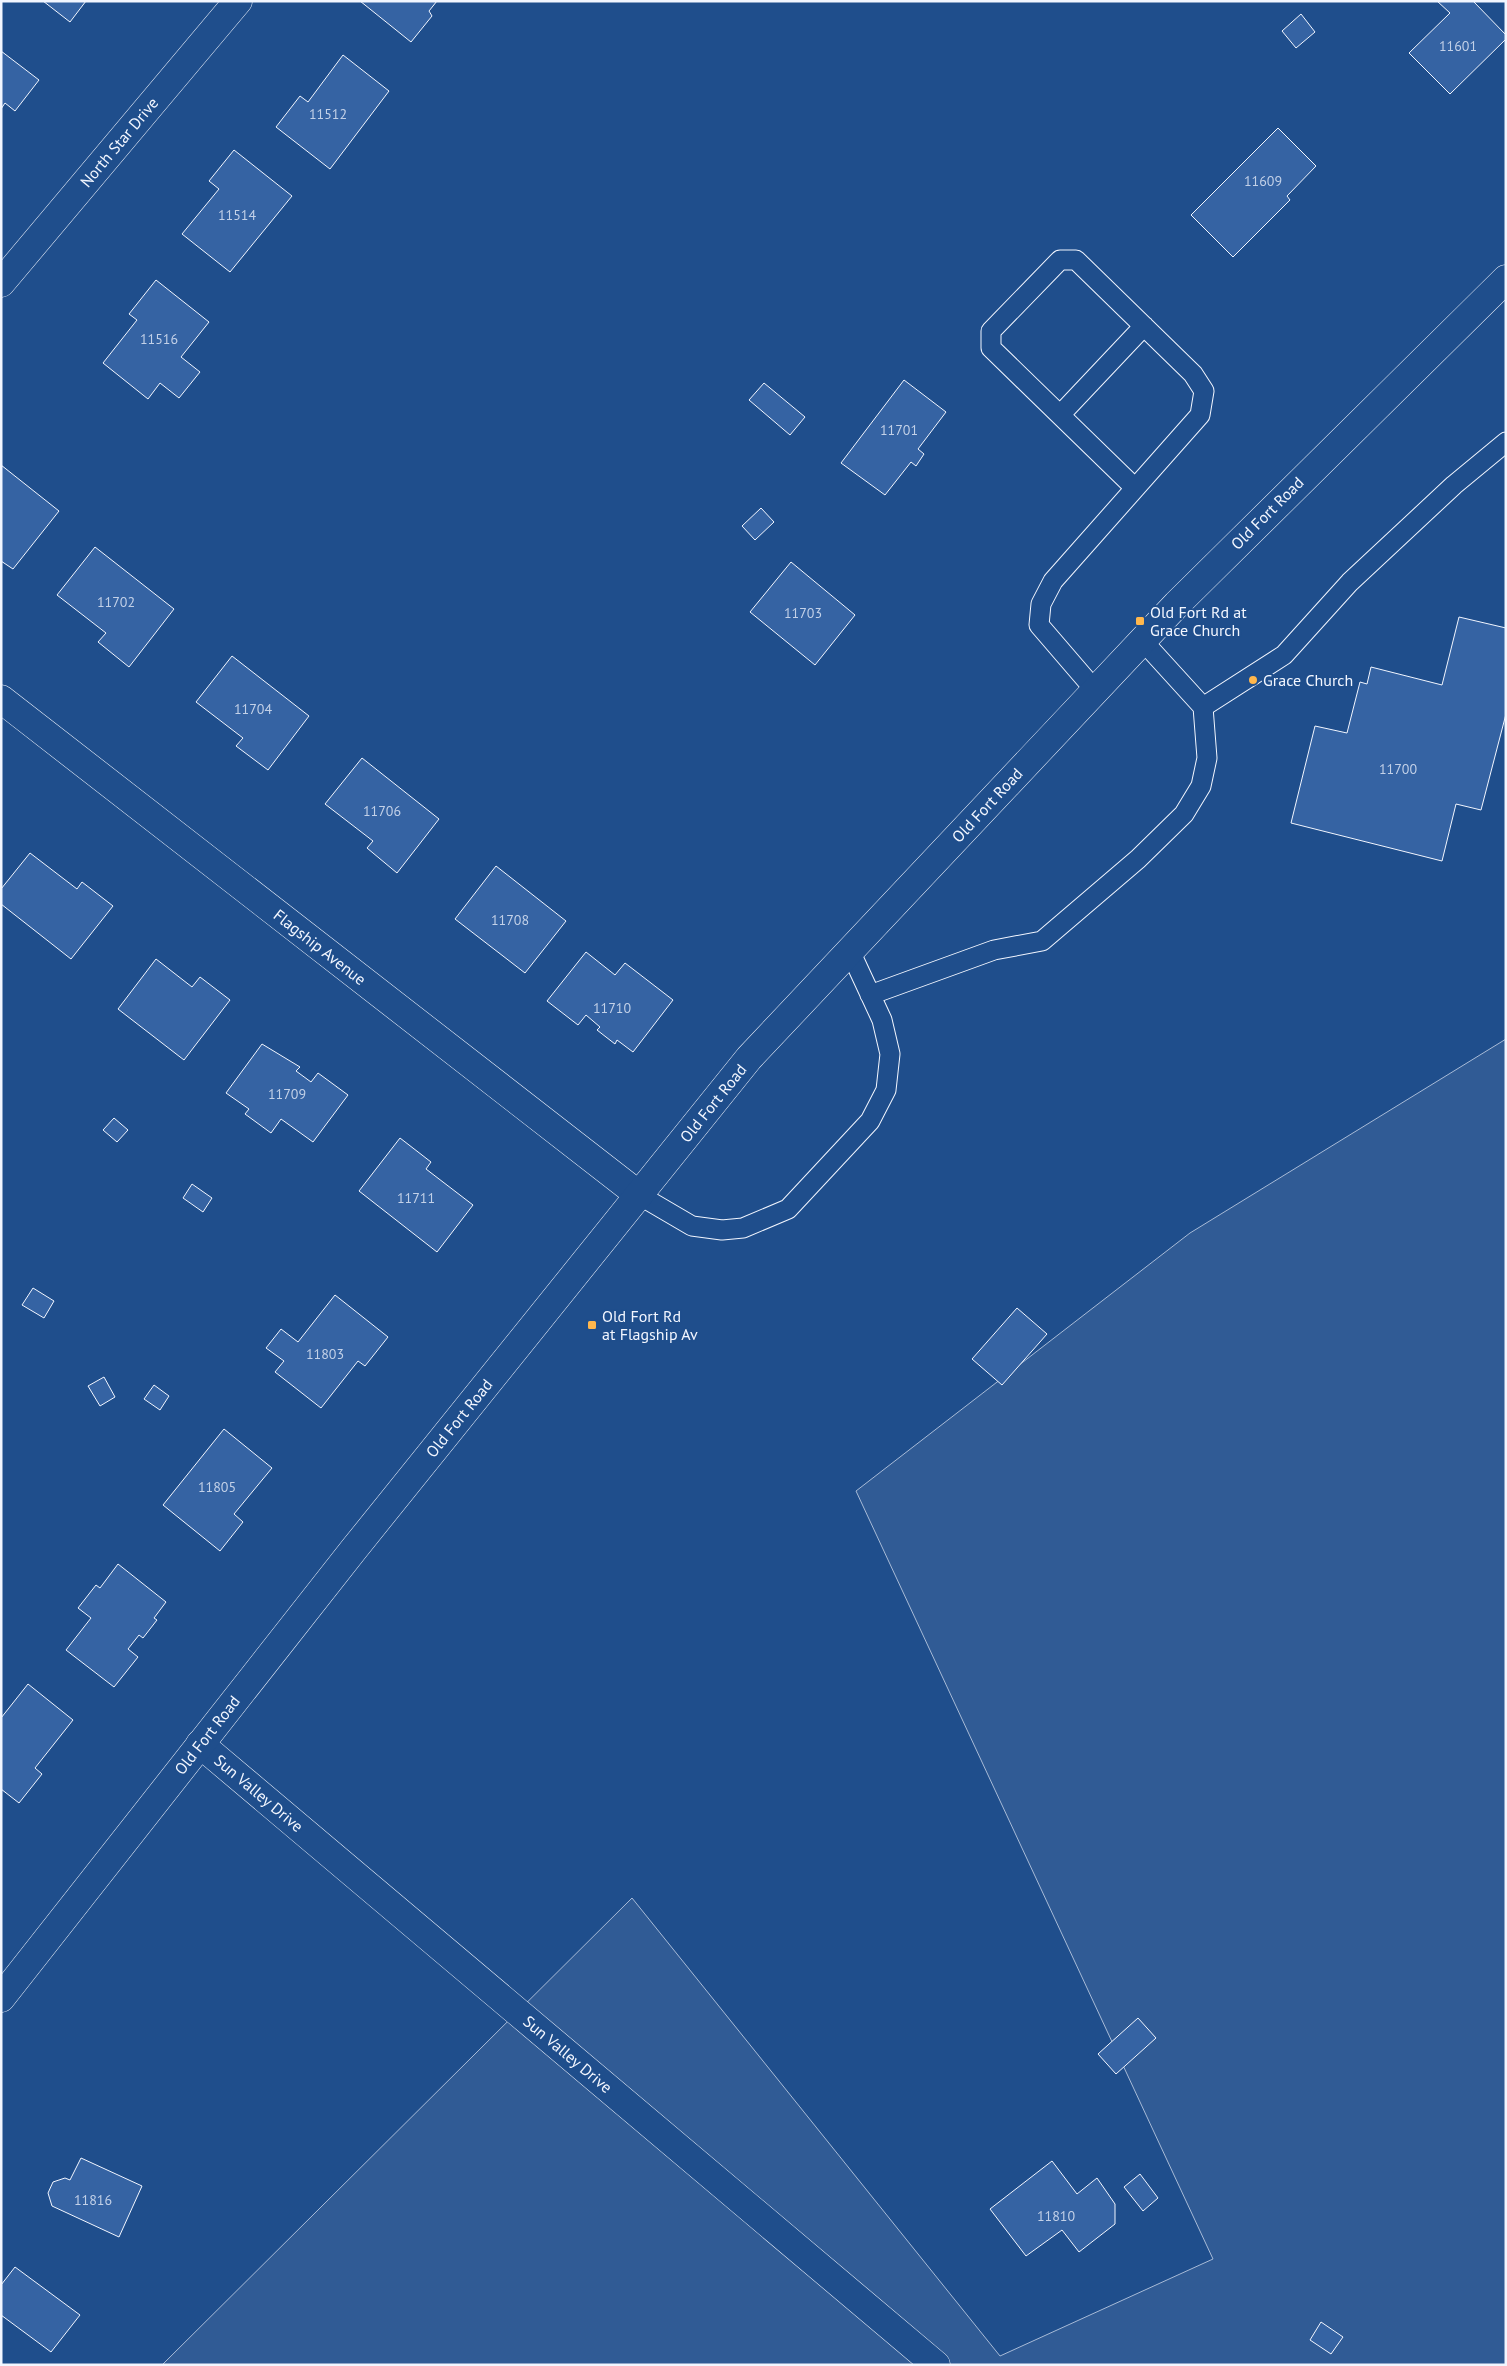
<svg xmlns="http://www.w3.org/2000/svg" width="1507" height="2366" font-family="'PT Sans',sans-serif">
  <rect width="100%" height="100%" fill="#1f4e8c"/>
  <!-- green -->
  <path fill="#305b95" stroke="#a8bbd7" d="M1506 1039V2365H162L632 1898 1000 2356 1213 2259 856 1491 1190 1233Z"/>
  <!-- building -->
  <path fill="#3563a3" stroke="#f2f6ff" d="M43 1H86L70 22Z
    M360 1H437L429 11 432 16 411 42Z
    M1437 1H1473L1506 35V39L1450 94 1409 53 1450 13Z
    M1301 14 1315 32 1296 48 1282 31Z
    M1 51 39 80 15 111 5 103 1 109Z
    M343 55 389 91 330 169 276 127 300 96 308 102Z
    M1278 128 1316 166 1287 196 1290 200 1233 257 1191 215Z
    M234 150 292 196 230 272 182 234 219 189 209 181Z
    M156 280 209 322 181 357 200 372 179 398 160 383 148 399 103 363 137 320 129 314Z
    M904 380 946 412 918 449 924 454 916 466 911 462 885 495 841 463Z
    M764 383 805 417 790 435 749 400Z
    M1 465 59 511 13 569 1 561Z
    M761 508 774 522 755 540 742 526Z
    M95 547 174 609 129 667 98 642 106 633 57 595Z
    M791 562 855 615 815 665 750 612Z
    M1459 617 1506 628V714L1481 810 1456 804 1442 861 1291 823 1315 726 1347 733 1360 682 1367 684 1371 667 1442 685Z
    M232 656 309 716 268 770 236 746 243 738 196 702Z
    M362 758 439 819 397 873 367 848 373 841 325 804Z
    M30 853 77 889 82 882 113 906 71 959 1 904V889Z
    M496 866 566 921 525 973 455 919Z
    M586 952 615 975 625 963 673 1000 633 1052 617 1040 615 1044 597 1030 600 1027 586 1015 578 1025 547 1001Z
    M156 959 192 987 200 977 230 1000 184 1060 118 1009Z
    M262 1044 300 1067 296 1071 311 1082 318 1073 348 1095 313 1142 281 1119 271 1133 245 1114 249 1109 226 1093Z
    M114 1118 128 1130 117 1142 103 1130Z
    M400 1138 431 1162 426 1169 473 1205 437 1252 359 1191Z
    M192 1184 212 1198 203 1212 183 1198Z
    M33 1288 54 1301 44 1318 22 1305Z
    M335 1295 388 1337 365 1366 358 1361 321 1408 275 1372 284 1361 266 1348 281 1329 298 1342Z
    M1017 1308 1047 1334 1002 1385 972 1359Z
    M104 1377 115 1397 100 1406 88 1386Z
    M154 1385 169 1396 160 1410 144 1399Z
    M224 1429 272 1468 234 1514 243 1522 220 1551 163 1505Z
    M118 1564 166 1602 154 1618 157 1620 143 1638 139 1635 128 1649 138 1657 114 1687 66 1650 91 1618 78 1608 96 1585 100 1588Z
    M28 1684 73 1720 35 1768 42 1774 19 1803 1 1789V1718Z
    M1138 2018 1156 2038 1116 2074 1098 2054Z
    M81 2158 142 2186 119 2237 52 2206 48 2193 53 2182 65 2178 70 2180Z
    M1052 2161 1077 2194 1097 2178 1115 2204V2224L1079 2252 1062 2230 1026 2256 990 2209Z
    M1140 2174 1158 2198 1143 2211 1124 2187Z
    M15 2267 80 2315 51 2352 1 2315V2285Z
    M1321 2322 1343 2337 1331 2354 1310 2340Z"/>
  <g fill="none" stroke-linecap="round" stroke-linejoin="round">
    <!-- service casing -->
    <g stroke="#f2f6ff" stroke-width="21">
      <path id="service" d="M1060 415 1144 326
        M1142 640 1203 707 1284 655 1350 582 1454 485 1506 442
        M1094 689 1039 625 1041 604 1053 581 1200 415 1204 391 1193 374 1076 260H1060L991 331V348L1135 488
        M870 995 994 950 1042 941 1138 859 1184 814 1201 786 1207 758 1203 707
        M639 1195 692 1226 722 1230 743 1228 788 1209 870 1121 886 1090 890 1054 882 1020 850 951"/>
    </g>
    <!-- minor casing -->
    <g stroke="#f2f6ff" stroke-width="29">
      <path id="minor" d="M1 283 238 1
        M1 699 639 1195
        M200 1744 936 2365"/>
    </g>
    <!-- secondary casing -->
    <g stroke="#f2f6ff" stroke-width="29">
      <path id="secondary" d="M1 1998 354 1549 749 1058 1177 604 1506 279"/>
    </g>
    <!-- service -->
    <use href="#service" stroke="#1f4e8c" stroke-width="19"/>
    <!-- minor -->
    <use href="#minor" stroke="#1f4e8c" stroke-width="28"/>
    <!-- secondary -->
    <use href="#secondary" stroke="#1f4e8c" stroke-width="28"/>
  </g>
  <!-- markers -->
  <g fill="#ffb74d" stroke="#1f4e8c" stroke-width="2">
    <rect x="1135" y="616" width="10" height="10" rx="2.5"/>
    <circle cx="1253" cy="680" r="5"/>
    <rect x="587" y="1320" width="10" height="10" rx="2.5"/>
  </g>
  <g text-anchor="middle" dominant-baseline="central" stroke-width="4" stroke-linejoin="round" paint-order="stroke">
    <!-- number labels -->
    <g font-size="14" fill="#c3d1e8">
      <text x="1458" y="46">11601</text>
      <text x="328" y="114">11512</text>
      <text x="1263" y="181">11609</text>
      <text x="237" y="215">11514</text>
      <text x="159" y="339">11516</text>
      <text x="899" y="430">11701</text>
      <text x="116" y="602">11702</text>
      <text x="803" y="613">11703</text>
      <text x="253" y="709">11704</text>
      <text x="1398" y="769">11700</text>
      <text x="382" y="811">11706</text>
      <text x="510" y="920">11708</text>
      <text x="612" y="1008">11710</text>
      <text x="287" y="1094">11709</text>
      <text x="416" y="1198">11711</text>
      <text x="325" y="1354">11803</text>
      <text x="217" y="1487">11805</text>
      <text x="93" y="2200">11816</text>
      <text x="1056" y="2216">11810</text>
    </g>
    <!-- street labels -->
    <g font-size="16" fill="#f2f6ff" stroke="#1f4e8c">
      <text transform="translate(119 142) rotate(-50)">North Star Drive</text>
      <text transform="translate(1267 513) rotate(-45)">Old Fort Road</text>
      <text transform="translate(987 805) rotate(-47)">Old Fort Road</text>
      <text transform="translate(320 947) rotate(38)">Flagship Avenue</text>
      <text transform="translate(713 1103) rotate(-51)">Old Fort Road</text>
      <text transform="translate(459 1418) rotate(-51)">Old Fort Road</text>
      <text transform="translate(207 1735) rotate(-52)">Old Fort Road</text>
      <text transform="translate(259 1793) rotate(40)">Sun Valley Drive</text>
      <text transform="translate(568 2054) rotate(40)">Sun Valley Drive</text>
    </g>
    <!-- poi labels -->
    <g font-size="16" fill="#f2f6ff" stroke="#1f4e8c" text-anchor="start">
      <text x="1150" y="612">Old Fort Rd at<tspan x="1150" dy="18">Grace Church</tspan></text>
      <text x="1263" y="680">Grace Church</text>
      <text x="602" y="1316">Old Fort Rd<tspan x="602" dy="18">at Flagship Av</tspan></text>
    </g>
  </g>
  <!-- border -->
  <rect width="1507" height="2366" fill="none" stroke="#f2f6ff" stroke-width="5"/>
</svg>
